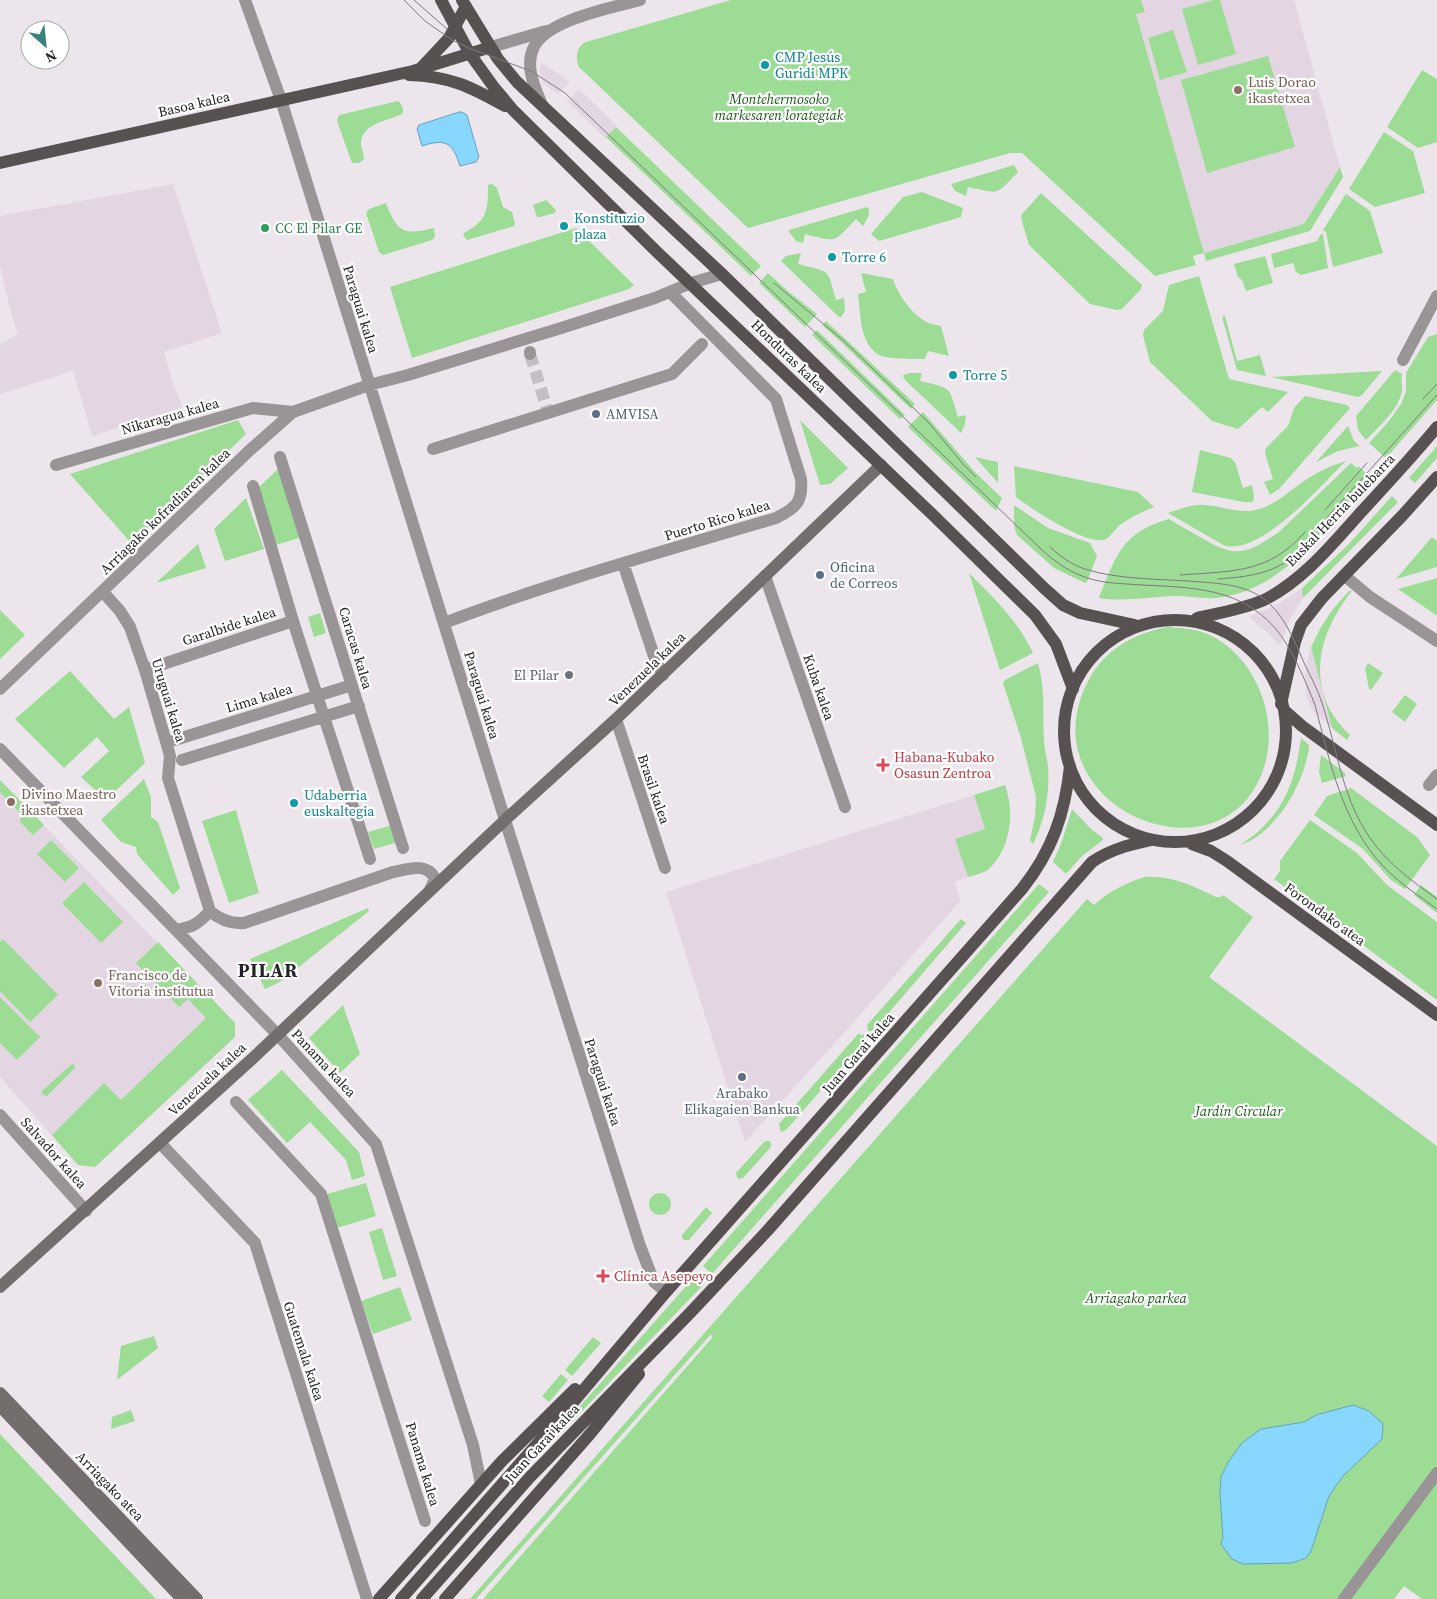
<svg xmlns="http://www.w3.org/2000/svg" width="1437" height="1599" font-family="'Source Serif 4',serif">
  <rect width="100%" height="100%" fill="#ece6ec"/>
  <!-- built -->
  <path fill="#e3d6e2" d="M1132 0H1294L1340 167 1304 224 1204 253Z
    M541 62 570 82 558 94 543 83 540 72Z
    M579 89 617 126 605 138 567 101Z
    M173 184 222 333 164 352 173 383 183 407 92 436 73 371 0 394V344L18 334 11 313 0 266V216Z
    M1302 588 1303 598 1290 619 1280 646 1270 635 1249 617 1276 605Z
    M1313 642 1312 651 1332 728 1312 710 1306 695 1305 675 1307 661Z
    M0 780 235 1023V1037L95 1167 78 1165 0 1077Z
    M974 795 985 829 956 839 968 877 955 882 960 901 853 1023 745 1142 666 892Z"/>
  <!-- green -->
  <path fill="#9cdc95" d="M731 0H1141L1145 12 1136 14 1204 253 1304 224 1340 167 1343 177 1310 231 1206 261 1204 253 1193 256 1196 265 1155 276 1022 153H1010L748 228 579 67C575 58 576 47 586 42Z
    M1214 0H1220L1236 54 1198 65 1182 9Z
    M1173 30 1187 72 1160 80 1148 38Z
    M1268 56 1295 147 1207 173 1181 80Z
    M1422 70 1437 79V142L1418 148 1387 127Z
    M398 101C402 104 405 110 402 114 388 121 362 123 361 143 361 149 364 153 364 159L359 163H352L337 121 339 115Z
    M616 127 761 266 751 276 606 137Z
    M1384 132 1413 151 1425 193 1375 207 1349 189Z
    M1014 165 1018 172C995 196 1001 194 968 187L966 196 955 191 951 184Z
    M492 184 497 188 503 207 512 212 515 223 514 226 467 240 463 235 464 233C488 220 488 210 488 185Z
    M922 192 963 208 961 217 879 241 871 234 903 197Z
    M1041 193 1142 285 1141 289 1122 309 1117 310 1090 304 1029 245 1021 218 1022 214Z
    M1346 194 1370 211 1383 253 1333 267 1326 232 1323 230Z
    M546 200 556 210 555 213 540 217H537L533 205Z
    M386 203C397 232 404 236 434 228L435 237 432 240 383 255 379 252 366 213 369 209Z
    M867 207 869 209V215L863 226 856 219C832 244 838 242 805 234L803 243 796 241 789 232V230Z
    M576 228 634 285 629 289 412 358 390 287Z
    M1321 234H1323L1328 268 1301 275 1296 272 1293 263 1274 268 1271 254 1317 241Z
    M801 253 798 264C831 273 827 267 836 300L844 298 845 311 841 317H839L781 261 786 256Z
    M1265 256 1273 283 1246 291 1242 280 1238 277 1234 264Z
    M768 273 789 292 817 314 805 327 759 283Z
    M861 273 893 279C897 294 914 317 929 323 932 324 937 325 941 326L949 356 928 351 925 359C916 359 885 359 879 355 859 343 861 314 858 294L866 292Z
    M1199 276 1229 379 1288 392 1268 412 1262 407 1238 429 1212 421 1150 362 1143 335 1144 330 1163 311 1169 285Z
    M1225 316 1237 361 1260 355 1266 376 1237 370 1222 317Z
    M826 321 915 404 911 409 841 342 822 325Z
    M817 330 905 415 900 419 812 335Z
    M1437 334V400L1386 458 1369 443 1389 421 1401 404 1406 392V373L1428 337Z
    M1395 370 1402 374C1401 379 1402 384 1402 390 1400 409 1378 427 1366 440L1358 430 1356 416Z
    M1382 371 1362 395 1358 397 1271 377Z
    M910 373H922L920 381C953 389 948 385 958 417L966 415 965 424 961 433 904 379 903 375Z
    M1305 396 1347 405 1350 408 1279 489 1270 495 1264 482 1273 479 1265 453 1266 448 1288 426 1294 408Z
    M923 412 975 472 1002 498 996 511 908 427Z
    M238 420 246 434 132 544 70 474Z
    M800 420 848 468 830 484 820 485Z
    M1348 426 1354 441 1360 446 1338 451 1316 462Z
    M1437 446V458L1415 483 1409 478Z
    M1200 450 1231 458 1235 462 1243 488 1252 485 1254 497 1253 502H1244L1192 492Z
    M975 457 998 462V483Z
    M1346 461C1320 486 1264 553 1225 546L1168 513C1180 509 1192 504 1205 505 1223 506 1240 515 1259 509 1277 504 1289 491 1304 481 1317 472 1332 465 1346 461Z
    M1351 463 1357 468 1358 466 1369 476C1330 524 1283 592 1216 598 1202 599 1188 596 1174 596 1149 597 1124 602 1099 598 1115 557 1122 532 1169 519 1179 525 1189 531 1200 537 1235 558 1245 555 1279 532Z
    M1014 466 1138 492 1154 507C1142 512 1131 517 1120 525 1115 529 1111 536 1106 539 1090 548 1030 508 1016 497Z
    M280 467 302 537 276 545 258 488Z
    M1392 496 1398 502 1303 598 1302 588 1347 546Z
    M246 498 264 549 225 561 214 529Z
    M1014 505 1048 528 1090 543 1097 556 1087 582 1085 583 1054 568 1017 535 1014 526Z
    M1432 537 1437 541V567L1396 579Z
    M198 544 206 568 156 583Z
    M969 573C994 598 1018 621 1033 653L1000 670Z
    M1437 578V614L1436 615 1398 589Z
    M1349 591H1352C1316 636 1304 692 1350 735L1347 740 1332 728 1311 647 1321 627 1333 609Z
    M0 610 25 635 0 659Z
    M320 613 326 633 314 637 308 617Z
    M1168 627C1183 628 1198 629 1212 636 1263 663 1284 734 1257 784 1205 882 1029 801 1087 683 1103 651 1133 633 1168 627Z
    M1038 663C1046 692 1042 711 1044 740 1044 748 1047 757 1048 766 1050 794 1045 820 1033 844L1030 840 1035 817 1036 797 1021 738 1003 683 1005 680Z
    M1368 663 1383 673 1371 690 1369 689 1365 668Z
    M70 671 114 719 129 707 145 763 106 800 81 777 109 751 97 737 64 768 15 719Z
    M1405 695 1417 704 1405 722 1392 712Z
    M1301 738 1309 745V747C1305 782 1276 834 1240 845 1281 819 1295 785 1301 738Z
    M1321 755 1344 772 1346 776 1322 783 1319 772Z
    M144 779 151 797V817L158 822 180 888 173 895 137 854 136 847 121 842 101 820Z
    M0 780 44 825 33 835 20 822 21 814 0 792Z
    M1005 785C1015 812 1011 848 989 869 984 873 974 875 968 877L955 839 985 829 974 795Z
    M1351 788 1417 837 1430 855 1405 889 1391 880 1363 849 1314 815 1327 796Z
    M1072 809 1091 829 1103 838V840L1082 856 1066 874 1053 862 1061 844Z
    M236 810 259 893 229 903 202 821Z
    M1310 820 1357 853 1387 885 1437 922V1000L1274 879 1280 871V861Z
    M393 825 398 842 374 849 368 832Z
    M51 840 79 868 65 882 37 854Z
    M1145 877C1171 875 1193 886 1216 897H1221L1223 895 1253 917 1209 977 1437 1146V1599H1422L1404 1586 1394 1599H483L712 1338 711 1334 476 1599H470L1087 899 1094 905C1108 892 1127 882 1145 877Z
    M84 882 123 922 101 943 62 903Z
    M1039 884 1049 892 712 1274 703 1266Z
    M1421 885 1437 897V913L1414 895Z
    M368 908 369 911 280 982 265 989 250 959Z
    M961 919 966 923 873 1031H868L867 1025Z
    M3 939 58 995 30 1022 0 991V942Z
    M158 942 235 1023V1037L95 1167 78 1165 52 1135 104 1083 121 1100 206 1018 188 999 179 1007 136 963Z
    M0 997 40 1037 17 1060 0 1043Z
    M343 1005 360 1054 340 1073 309 1038Z
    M858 1034 864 1035 865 1040 787 1129 782 1132 780 1130 779 1124Z
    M73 1063 75 1068 47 1096 42 1094V1091Z
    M282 1070 359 1152 365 1176 352 1180 346 1160 310 1122 287 1143 248 1100Z
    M765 1141H770L771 1145 770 1148 743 1178 738 1179 736 1173Z
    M366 1183 376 1216 337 1228 327 1194Z
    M649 1204a11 11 0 1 1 22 0a11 11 0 1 1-22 0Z
    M706 1207 712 1213 689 1240H684L682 1238V1235Z
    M382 1228 397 1276 383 1280 369 1232Z
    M695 1276 704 1284 538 1457 536 1456Z
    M400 1287 412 1320 373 1334 361 1301Z
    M154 1336 158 1348 117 1380 121 1346Z
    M593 1337 601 1343 572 1376 565 1370Z
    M561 1374 568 1380 549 1402 542 1396Z
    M131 1410 135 1421 111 1429 112 1417Z
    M0 1434 156 1599H0Z"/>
  <!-- water -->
  <path fill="#87d7fe" stroke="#69a1bd" d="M459 112H462L467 115 479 157 476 162 460 166C453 143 446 138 422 146L417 129 419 125Z
    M1353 1405 1369 1411 1383 1424 1382 1439 1343 1476 1329 1496 1311 1551 1306 1558 1292 1563 1243 1564 1232 1559 1221 1544 1223 1538 1220 1494 1221 1477 1229 1461 1242 1443 1261 1429 1304 1422 1316 1415Z"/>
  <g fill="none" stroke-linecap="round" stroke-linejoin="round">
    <!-- street-tunnel -->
    <path stroke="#c4bfc4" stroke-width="12" stroke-dasharray="12 6" stroke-linecap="butt" d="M530 354 547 409"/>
    <!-- street -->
    <path stroke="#999495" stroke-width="12" d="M245 0 281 100 505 820 640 1246 654 1282 666 1292
      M491 47 546 31
      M542 105C535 88 525 67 533 49 544 20 612 8 640 0
      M530 352V354
      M1403 360 1437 296
      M433 449 672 374 702 344
      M280 457 403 848
      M56 465 253 408 293 412
      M253 486 293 621 370 859
      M623 563 654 656 663 675
      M765 576 845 807
      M1345 576 1370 597 1437 641
      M103 592 120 611 130 627 145 670 167 745 170 756 168 778 210 911C220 920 230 924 244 923L393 872C408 869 428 862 435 879L430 890
      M444 623C552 582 665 551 776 518 796 508 803 502 801 479L776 399 670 292
      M145 670 293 621
      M0 689 250 450 293 412 369 385 408 375 558 329 655 298 691 283 722 274
      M616 719 665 868
      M175 740 352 685
      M0 749 278 1035 376 1144 473 1445 481 1484
      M182 760 359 706
      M1429 785 1437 775
      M176 930C193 927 198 924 210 911
      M236 1102 321 1194 425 1521
      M0 1115 86 1211
      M160 1143 255 1243 367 1599
      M1344 1599 1437 1473"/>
    <!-- secondary -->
    <path stroke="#736d6e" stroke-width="12" d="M0 1287 253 1058 505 820 616 719 881 465
      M0 1393 197 1599
      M0 1406 182 1599"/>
    <!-- primary -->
    <path stroke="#585152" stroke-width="12" d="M441 0 470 54 493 86 513 110 657 252 934 516 1035 615 1056 644 1073 689
      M462 0 498 59 517 82 722 274 1044 588 1063 605 1080 613 1135 625
      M420 69 449 38 466 6
      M409 75C450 76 471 87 505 106
      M0 163 413 71 491 47
      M1197 618C1220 613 1243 609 1264 600 1304 580 1334 542 1363 510 1388 483 1413 456 1437 427
      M1064 731a111 111 0 1 1 222 0a111 111 0 1 1-222 0Z
      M1281 704 1295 642 1301 625 1322 598 1402 516 1437 477
      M1285 711 1302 726 1437 825
      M1192 844 1211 851 1227 861 1437 1015
      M379 1599 502 1461 575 1389
      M401 1599 559 1419 666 1292 1022 889C1052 851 1065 814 1070 766
      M422 1599 530 1477 690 1313 768 1230 1092 862C1111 849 1129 845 1151 840
      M445 1599 590 1434 639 1374"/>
    <!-- tram -->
    <path stroke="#7e7a7e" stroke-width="1" d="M404 0 425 21 452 40 471 49 531 71 565 93 1041 549C1053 560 1066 570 1082 576 1096 582 1112 583 1127 584 1180 588 1236 583 1275 628 1291 646 1306 682 1315 705 1330 762 1342 822 1383 866 1399 883 1419 896 1437 909
      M414 0 447 29
      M774 283 844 341 929 423 963 464 976 477
      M1423 399 1437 384
      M1325 510 1367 463
      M1050 547C1060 556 1072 565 1085 569 1117 580 1167 579 1202 582 1226 584 1250 586 1269 603 1286 619 1296 644 1305 665 1311 677 1318 690 1322 703 1337 748 1342 798 1370 838 1388 864 1412 881 1437 899
      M1180 575C1231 571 1269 574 1305 532
      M1218 579C1243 577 1267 575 1289 560L1437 395"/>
  </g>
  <!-- markers -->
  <g fill="#0f9aa8" stroke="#fff" stroke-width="2">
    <circle cx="765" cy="65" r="5"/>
    <circle cx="564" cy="226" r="5"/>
    <circle cx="832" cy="257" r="5"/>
    <circle cx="953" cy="375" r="5"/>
    <circle cx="294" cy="803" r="5"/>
  </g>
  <g fill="#8d6e63" stroke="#fff" stroke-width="2">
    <circle cx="1238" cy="90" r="5"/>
    <circle cx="11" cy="802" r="5"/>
    <circle cx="98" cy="983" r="5"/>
  </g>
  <circle fill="#2e9e5b" stroke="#fff" stroke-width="2" cx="265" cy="228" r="5"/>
  <g fill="#5c6f8a" stroke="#fff" stroke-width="2">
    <circle cx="596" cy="414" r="5"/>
    <circle cx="820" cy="575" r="5"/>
    <circle cx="742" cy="1077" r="5"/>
  </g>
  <circle fill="#6b7280" stroke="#fff" stroke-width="2" cx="569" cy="675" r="5"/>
  <g fill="#e0444e" stroke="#fff" stroke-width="2">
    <path d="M880.5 757.5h5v5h5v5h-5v5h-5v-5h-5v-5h5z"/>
    <path d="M600.5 1268.5h5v5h5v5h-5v5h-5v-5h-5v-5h5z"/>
  </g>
  <g text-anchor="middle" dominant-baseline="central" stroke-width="4.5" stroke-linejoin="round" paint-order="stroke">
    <!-- culture labels -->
    <g font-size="14" fill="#0d838f" stroke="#fff" text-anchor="start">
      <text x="775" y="57">CMP Jesús<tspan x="775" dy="16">Guridi MPK</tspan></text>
      <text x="574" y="218">Konstituzio<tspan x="574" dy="16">plaza</tspan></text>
      <text x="842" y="257">Torre 6</text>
      <text x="963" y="375">Torre 5</text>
      <text x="304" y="795">Udaberria<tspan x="304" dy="16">euskaltegia</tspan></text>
    </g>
    <!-- education labels -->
    <g font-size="14" fill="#785e54" stroke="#fff" text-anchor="start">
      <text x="1248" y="82">Luis Dorao<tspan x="1248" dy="16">ikastetxea</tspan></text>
      <text x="21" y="794">Divino Maestro<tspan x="21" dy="16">ikastetxea</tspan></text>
      <text x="108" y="975">Francisco de<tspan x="108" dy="16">Vitoria institutua</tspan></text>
    </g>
    <!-- park labels -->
    <g font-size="14" font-style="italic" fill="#195a15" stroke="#fff">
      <text x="779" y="99">Montehermosoko<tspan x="779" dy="16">markesaren lorategiak</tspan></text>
      <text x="1239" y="1111">Jardín Circular</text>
      <text x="1136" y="1298">Arriagako parkea</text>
    </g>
    <!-- street labels -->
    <g font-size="14" fill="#242224" stroke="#fff">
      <text transform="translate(194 104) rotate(-13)">Basoa kalea</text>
      <text transform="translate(361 309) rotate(73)">Paraguai kalea</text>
      <text transform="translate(789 356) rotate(44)">Honduras kalea</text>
      <text transform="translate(170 416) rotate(-16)">Nikaragua kalea</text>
      <text transform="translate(1340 510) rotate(-46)">Euskal Herria bulebarra</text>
      <text transform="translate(165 511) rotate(-44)">Arriagako kofradiaren kalea</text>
      <text transform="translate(717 520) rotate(-17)">Puerto Rico kalea</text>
      <text transform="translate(229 626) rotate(-18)">Garalbide kalea</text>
      <text transform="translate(356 648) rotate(73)">Caracas kalea</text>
      <text transform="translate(647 669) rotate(-44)">Venezuela kalea</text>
      <text transform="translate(819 687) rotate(71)">Kuba kalea</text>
      <text transform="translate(482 695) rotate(73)">Paraguai kalea</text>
      <text transform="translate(259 698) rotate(-17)">Lima kalea</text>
      <text transform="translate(169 700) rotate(73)">Uruguai kalea</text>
      <text transform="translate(654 789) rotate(71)">Brasil kalea</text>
      <text transform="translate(1325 914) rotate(36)">Forondako atea</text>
      <text transform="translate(858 1053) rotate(-49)">Juan Garai kalea</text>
      <text transform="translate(324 1063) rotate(47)">Panama kalea</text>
      <text transform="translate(207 1079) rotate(-43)">Venezuela kalea</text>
      <text transform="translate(603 1082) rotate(72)">Paraguai kalea</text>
      <text transform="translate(54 1153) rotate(48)">Salvador kalea</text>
      <text transform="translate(304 1351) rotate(72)">Guatemala kalea</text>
      <text transform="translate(542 1443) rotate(-47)">Juan Garai kalea</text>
      <text transform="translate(423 1464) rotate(73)">Panama kalea</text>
      <text transform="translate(110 1486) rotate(46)">Arriagako atea</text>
    </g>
    <!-- leisure labels -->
    <g font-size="14" fill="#27864d" stroke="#fff" text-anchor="start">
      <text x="275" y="228">CC El Pilar GE</text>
    </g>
    <!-- service labels -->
    <g font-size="14" fill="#4e5e75" stroke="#fff" text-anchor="start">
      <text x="606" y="414">AMVISA</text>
      <text x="830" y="567">Oficina<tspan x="830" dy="16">de Correos</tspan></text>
      <text x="742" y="1093" text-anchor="middle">Arabako<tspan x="742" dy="16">Elikagaien Bankua</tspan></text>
    </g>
    <!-- worship labels -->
    <g font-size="14" fill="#5b616d" stroke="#fff" text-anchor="end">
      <text x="559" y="675">El Pilar</text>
    </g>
    <!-- health labels -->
    <g font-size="14" fill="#be3a42" stroke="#fff" text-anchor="start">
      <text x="894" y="757">Habana-Kubako<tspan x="894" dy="16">Osasun Zentroa</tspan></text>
      <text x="614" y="1276">Clínica Asepeyo</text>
    </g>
    <!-- district labels -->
    <g font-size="19" font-weight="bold" letter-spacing="1" fill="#242224" stroke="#fff">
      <text x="268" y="970">PILAR</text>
    </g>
  </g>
  <!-- north arrow -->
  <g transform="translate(45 45) rotate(153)"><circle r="24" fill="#ffffff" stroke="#a7a7a7"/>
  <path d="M0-4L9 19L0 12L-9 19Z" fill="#39817c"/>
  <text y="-8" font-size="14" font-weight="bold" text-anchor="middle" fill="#242224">N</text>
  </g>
</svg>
